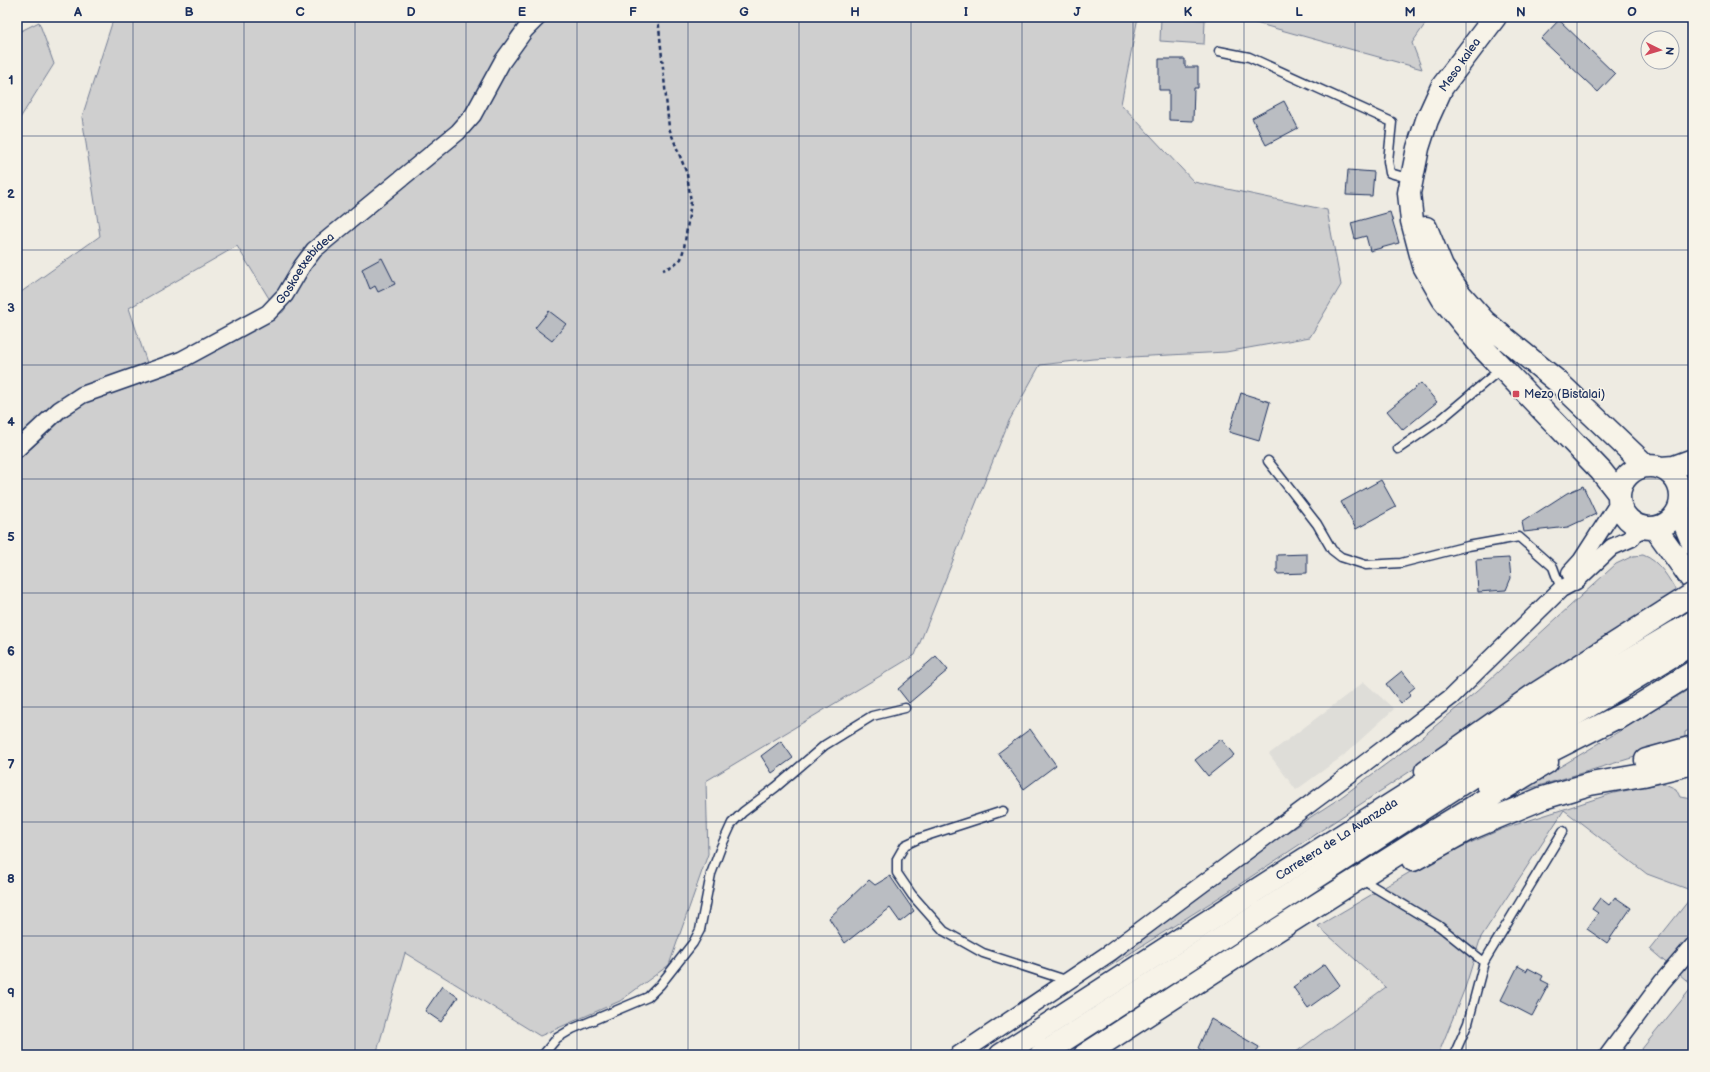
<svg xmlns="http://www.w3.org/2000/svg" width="1710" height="1072" font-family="'Balsamiq Sans',sans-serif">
  <rect width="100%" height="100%" fill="#eeebe2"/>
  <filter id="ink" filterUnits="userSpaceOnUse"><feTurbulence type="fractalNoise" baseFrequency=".025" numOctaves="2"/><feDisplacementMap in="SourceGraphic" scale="8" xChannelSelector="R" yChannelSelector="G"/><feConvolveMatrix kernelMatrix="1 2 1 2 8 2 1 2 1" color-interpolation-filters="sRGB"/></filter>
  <g filter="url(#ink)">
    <!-- built -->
    <path fill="#deddd8" d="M1364 682 1394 709 1343 756 1296 790 1269 754Z"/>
    <!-- green -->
    <path fill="#cfcfcf" stroke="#757f96" d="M114 17H527L513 31 460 123 270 300 237 246 129 308 148 366 17 442V295L100 236 82 117Z
      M545 17H1140H1138L1121 104 1194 182 1327 210 1341 285 1310 337 1226 352 1093 359 1040 365 1009 421 915 655 706 781 708 854 669 965 620 1001 540 1036 405 953 376 1055H17V461L81 403 179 368 283 312 324 249 469 130 517 50Z
      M1234 17H1430L1412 43 1422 69Z
      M1161 18 1205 20 1204 44 1160 41Z
      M39 22 54 64 17 123V33Z
      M1643 555C1660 561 1669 579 1678 594L1234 888 1099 973 1260 850 1340 798 1416 742 1476 692 1616 564 1633 556Z
      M1693 687V728L1685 732V742L1518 792Z
      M1663 783 1676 789 1680 797 1693 799V891L1647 874 1564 810 1481 937 1465 988 1438 1055H1292L1386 987 1318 926 1429 861 1502 829 1614 793Z
      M1693 895V1055H1637L1693 986 1650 949Z"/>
    <!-- building -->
    <path fill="#babdc2" stroke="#1b2f5e" d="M1559 20 1615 74 1598 92 1541 39Z
      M1159 59H1185V67H1198V88H1194L1193 121 1169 120V90H1159Z
      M1284 101 1298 128 1266 145 1252 118Z
      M1348 170 1374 172 1372 196 1346 195Z
      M1390 212 1399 243 1370 251 1366 236 1355 239 1351 223Z
      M382 258 395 284 378 292 375 286 370 289 362 269Z
      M549 311 566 324 552 341 535 328Z
      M1421 383 1437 402 1403 430 1387 411Z
      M1241 393 1270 402 1259 441 1229 432Z
      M1381 480 1396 507 1356 529 1341 502Z
      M1583 486 1596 514 1568 527 1524 532 1522 522 1567 493Z
      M1307 554V573L1277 574V555Z
      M1509 558 1511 578 1506 590 1478 592 1476 560Z
      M936 656 948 670 909 703 898 689Z
      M1402 671 1415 687 1409 692 1411 695 1401 703 1386 684Z
      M1030 729 1056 765 1024 789 998 753Z
      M1221 739 1234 755 1208 776 1195 760Z
      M781 741 793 758 772 773 761 756Z
      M890 876 914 911 900 922 890 908 845 943 829 918 869 880 875 885Z
      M1615 897 1631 908 1607 943 1587 929 1598 913 1592 909 1600 898 1609 905Z
      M1325 964 1340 985 1308 1008 1293 987Z
      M1518 966 1527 971 1528 968 1543 976 1541 980 1549 984 1532 1016 1501 1000Z
      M442 986 458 997 441 1022 425 1011Z
      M1211 1019 1259 1047 1255 1055H1209L1198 1048Z"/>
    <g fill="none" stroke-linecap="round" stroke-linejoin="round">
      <!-- service casing -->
      <g stroke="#1b2f5e" stroke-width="11">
        <path id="service" d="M1219 51 1249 57 1392 122 1388 161 1390 173 1411 179
          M1398 449 1439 421 1502 368
          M1268 461 1317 524 1332 550 1341 557 1366 565 1401 563 1468 546 1519 537 1553 567 1561 589
          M1003 811 920 838 905 845 897 859V873L912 895 944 931 983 953 1069 981
          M1369 884 1439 926 1484 962
          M543 1055 557 1038 572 1029 648 997 660 985 693 943 700 930 711 874 721 847 732 823 743 812 776 787 825 745 872 716 905 708
          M1454 1055 1468 1023 1484 962 1563 831"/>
      </g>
      <!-- minor casing -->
      <g stroke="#1b2f5e" stroke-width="19">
        <g id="minor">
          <path id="s1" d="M17 449 59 410 82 395 181 360 268 313 285 295 302 266 314 250 458 132 473 115 502 62 525 30 538 17"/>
          <path d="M1570 573 1581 561 1619 502"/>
          <path d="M958 1055 1111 952 1361 766 1451 697 1561 589 1576 581 1612 547 1632 538 1640 527"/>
          <path d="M1608 1055 1662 982 1693 946"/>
        </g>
      </g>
      <!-- primary casing -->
      <g stroke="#1b2f5e" stroke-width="25">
        <path id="primary" d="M1495 17 1442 87 1427 120 1418 148 1409 193 1412 221 1424 266 1443 299 1484 349 1601 471 1619 494
          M1426 228 1442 267 1460 294 1485 322 1557 381 1646 466
          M1619 497a31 31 0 1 1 62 0a31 31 0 1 1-62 0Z
          M1661 468 1674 467 1693 460
          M1679 510 1693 544
          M1655 528 1693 581
          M1619 718 1693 672
          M1646 760 1693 747
          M1426 771 1534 695 1666 611
          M1413 860 1469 829 1543 798 1590 784 1643 775 1693 763
          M1085 1055 1274 932 1416 842 1547 762"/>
      </g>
      <!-- trunk casing -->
      <g stroke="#1b2f5e" stroke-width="25">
        <g id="trunk">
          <path d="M1487 783 1635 708"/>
          <path id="s2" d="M1001 1055 1283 873 1469 755 1693 622"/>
          <path d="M1041 1055 1476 774 1693 643"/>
        </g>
      </g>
      <!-- path -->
      <path stroke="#1b2f5e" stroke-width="2.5" stroke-dasharray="4 3" stroke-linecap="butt" d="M658 17 669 128 687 174 691 202 684 248 681 259 672 266 663 270"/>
      <!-- service -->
      <use href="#service" stroke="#f7f3e8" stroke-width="8"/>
      <!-- minor -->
      <use href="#minor" stroke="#f7f3e8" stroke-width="16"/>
      <!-- primary -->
      <use href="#primary" stroke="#f7f3e8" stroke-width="22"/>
      <!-- trunk -->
      <use href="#trunk" stroke="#f7f3e8" stroke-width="22"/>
      <!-- primary-bridge casing -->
      <g stroke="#1b2f5e" stroke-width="25" stroke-linecap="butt">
        <path id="primary-bridge" d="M1666 611 1693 594"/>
      </g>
      <!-- primary-bridge -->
      <use href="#primary-bridge" stroke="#f7f3e8" stroke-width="22"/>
    </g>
  </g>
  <!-- grid -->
  <path fill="none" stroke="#1b2f5e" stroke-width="1" stroke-opacity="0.55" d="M133 17V1055M244 17V1055M355 17V1055M466 17V1055M577 17V1055M688 17V1055M799 17V1055M911 17V1055M1022 17V1055M1133 17V1055M1244 17V1055M1355 17V1055M1466 17V1055M1577 17V1055M17 136H1693M17 250H1693M17 365H1693M17 479H1693M17 593H1693M17 707H1693M17 822H1693M17 936H1693"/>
  <!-- markers -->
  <rect fill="#d1495b" stroke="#f7f3e8" stroke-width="1.5" x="1512" y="390" width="8" height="8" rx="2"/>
  <g text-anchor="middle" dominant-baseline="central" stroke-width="3" stroke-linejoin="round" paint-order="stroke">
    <!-- street labels -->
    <g font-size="12" fill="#1b2f5e" stroke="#f7f3e8">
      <text transform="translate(1460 65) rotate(-55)">Meso kalea</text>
      <text stroke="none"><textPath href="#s1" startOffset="347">Goskoetxebidea</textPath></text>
      <text stroke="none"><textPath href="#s2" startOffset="399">Carretera de La Avanzada</textPath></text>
    </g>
    <!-- poi labels -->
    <g font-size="12" fill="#1b2f5e" stroke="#f7f3e8" text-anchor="start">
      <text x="1524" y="394">Mezo (Bistalai)</text>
    </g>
  </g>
  <!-- margin -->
  <rect width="1710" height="1072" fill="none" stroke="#f7f3e8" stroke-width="44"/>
  <!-- north arrow -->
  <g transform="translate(1660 50) rotate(95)"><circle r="19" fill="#f7f3e8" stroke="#9fa5b1"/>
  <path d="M0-3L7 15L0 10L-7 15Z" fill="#d1495b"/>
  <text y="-6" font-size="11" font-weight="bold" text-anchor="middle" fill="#1b2f5e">N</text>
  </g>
  <rect x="22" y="22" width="1666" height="1028" fill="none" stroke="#1b2f5e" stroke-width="1.5"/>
  <g font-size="13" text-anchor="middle" font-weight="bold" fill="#1b2f5e">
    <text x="78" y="16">A</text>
    <text x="189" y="16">B</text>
    <text x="300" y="16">C</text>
    <text x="411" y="16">D</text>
    <text x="522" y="16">E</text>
    <text x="633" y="16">F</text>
    <text x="744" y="16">G</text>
    <text x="855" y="16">H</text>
    <text x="966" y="16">I</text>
    <text x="1077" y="16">J</text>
    <text x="1188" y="16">K</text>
    <text x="1299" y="16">L</text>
    <text x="1410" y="16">M</text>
    <text x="1521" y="16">N</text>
    <text x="1632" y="16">O</text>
    <text x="11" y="84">1</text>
    <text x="11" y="198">2</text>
    <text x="11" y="312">3</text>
    <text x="11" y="426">4</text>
    <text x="11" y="541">5</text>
    <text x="11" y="655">6</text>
    <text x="11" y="769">7</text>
    <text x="11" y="883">8</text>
    <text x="11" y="997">9</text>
  </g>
</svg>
